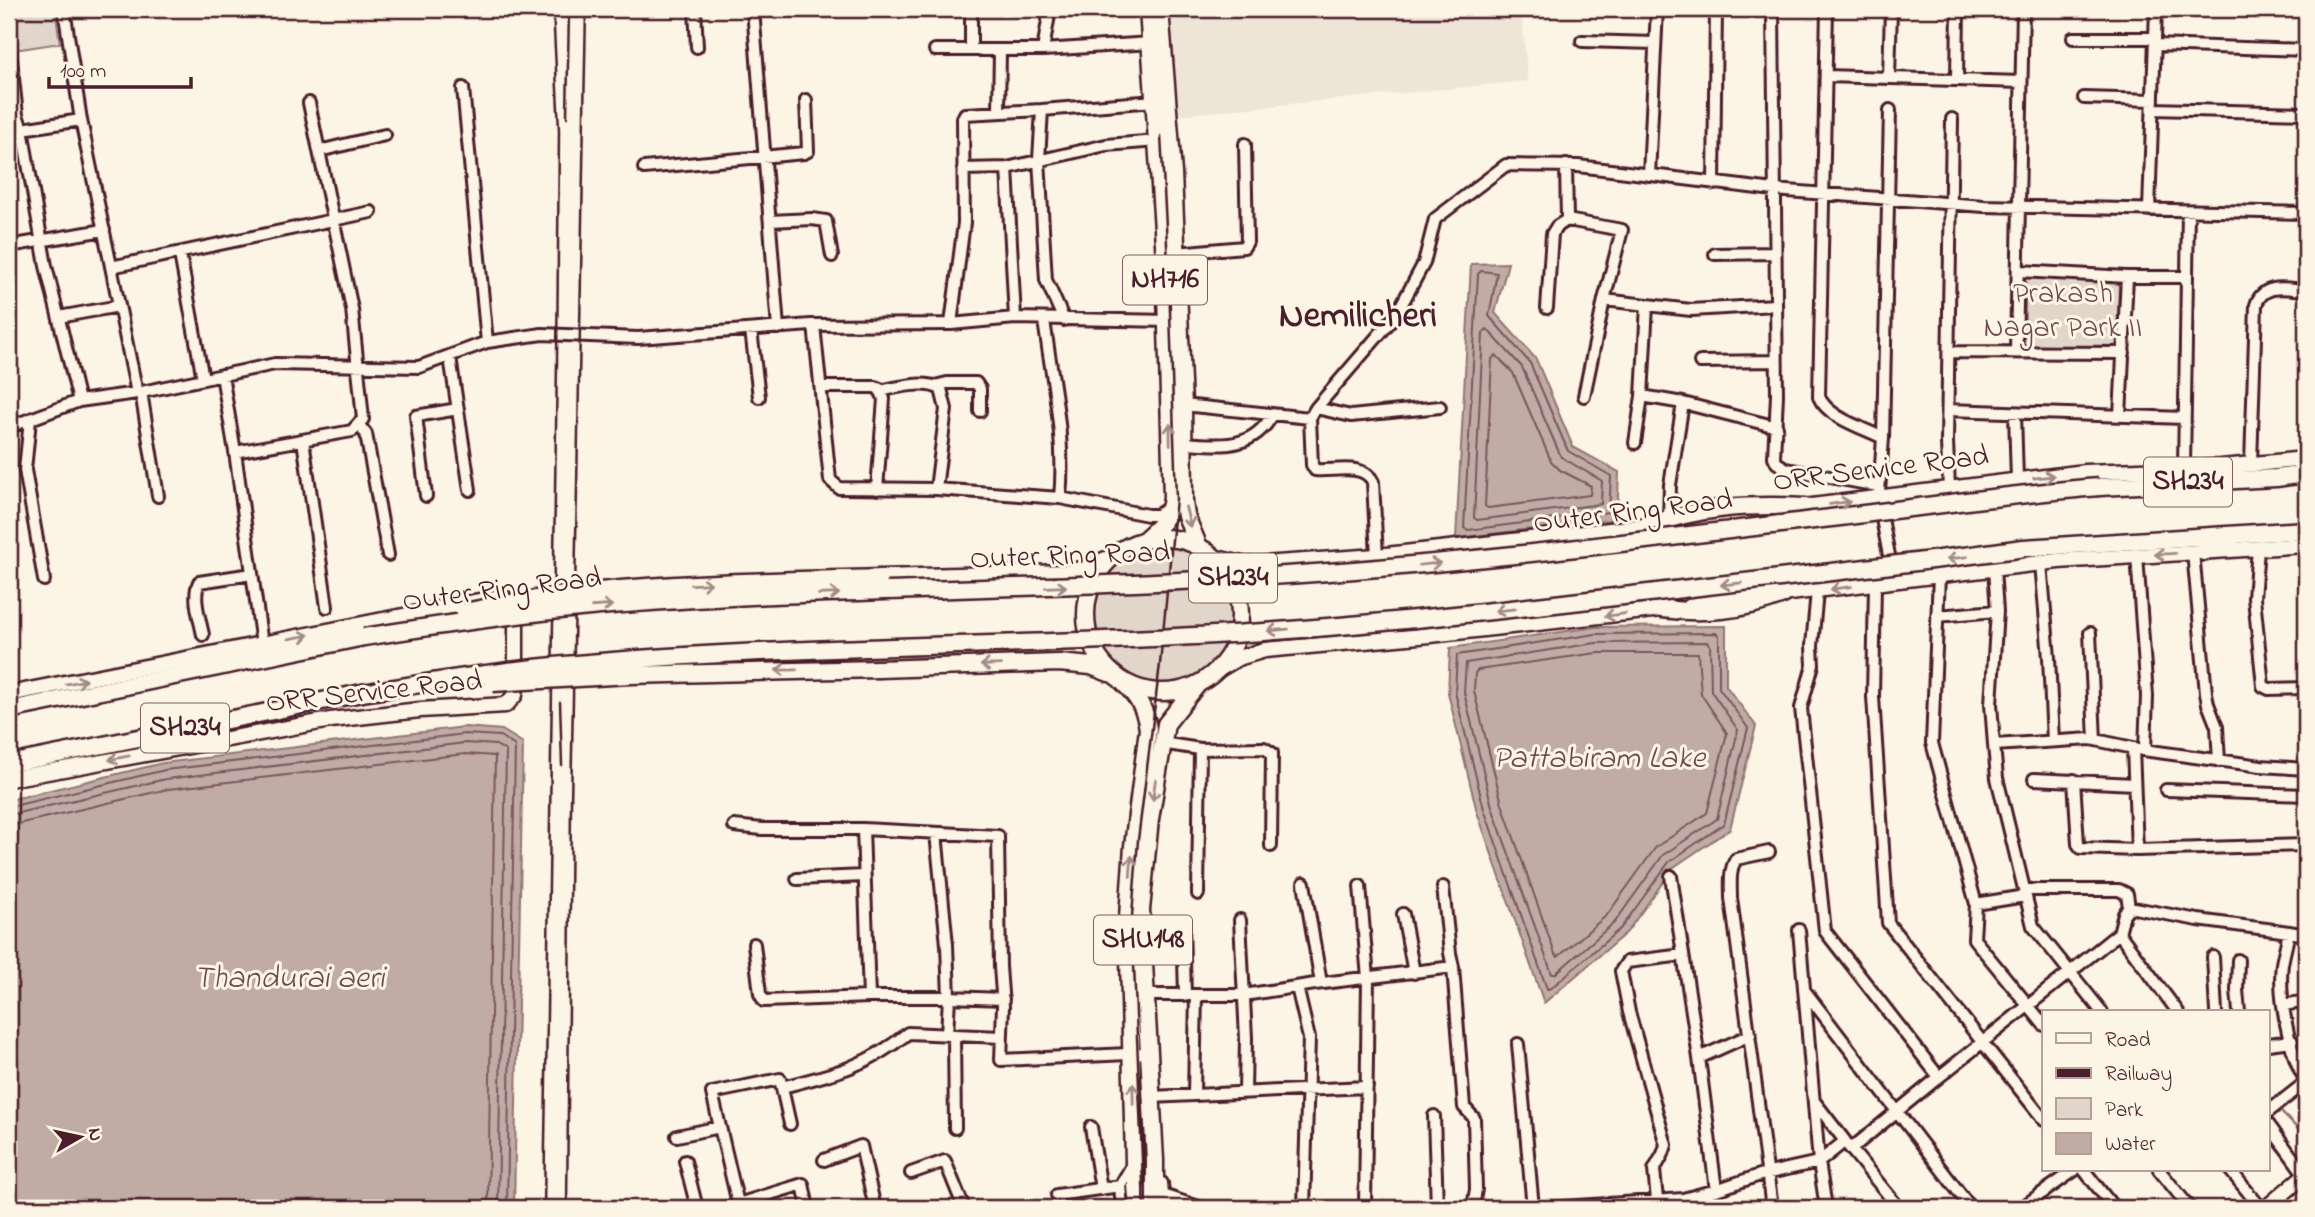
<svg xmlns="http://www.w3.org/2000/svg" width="2315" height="1217" font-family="'Indie Flower',sans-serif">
  <rect width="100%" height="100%" fill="#fcf5e5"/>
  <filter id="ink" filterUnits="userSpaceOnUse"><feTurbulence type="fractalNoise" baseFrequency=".0143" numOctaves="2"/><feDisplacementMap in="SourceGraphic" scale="14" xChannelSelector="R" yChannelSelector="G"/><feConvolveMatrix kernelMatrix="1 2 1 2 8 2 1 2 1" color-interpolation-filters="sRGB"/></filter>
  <g filter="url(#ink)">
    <!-- built -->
    <path fill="#eee5d7" d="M1168 9H1521L1528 81 1177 115Z"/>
    <!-- green -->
    <path fill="#e2d5ca" stroke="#967a7a" stroke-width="2" d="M9 9H55L60 43 14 50Z
      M2026 276 2119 283 2117 348 2024 345Z
      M1092 615a71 71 0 1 1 142 0a71 71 0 1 1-142 0Z"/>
    <!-- water -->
    <path fill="#c0aca5" stroke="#917474" stroke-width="2" d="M1508 263 1495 313 1536 359 1573 447 1619 472 1617 519 1456 538 1471 264Z
      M1726 626V686L1756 726 1730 829 1674 867 1627 932 1544 1003 1477 812 1448 693 1450 648 1595 627Z
      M465 727 502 730 523 743 514 1208H9V800L163 763Z"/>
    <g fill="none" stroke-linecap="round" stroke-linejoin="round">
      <!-- shore -->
      <path stroke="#79575c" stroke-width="2" d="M1481 271 1497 273 1489 316 1530 363 1568 451 1611 476 1609 512 1468 530 1464 528 1478 274Z
        M1487 329 1522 367 1561 457 1602 481 1601 504 1477 520 1474 518 1483 333Z
        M1496 355 1513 373 1551 461 1560 470 1591 486 1590 495 1488 508 1485 506 1492 359Z
        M1716 633 1719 636V688L1748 728 1724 824 1669 862 1621 928 1551 988 1547 989 1484 809 1455 692 1457 655 1596 634Z
        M1707 642 1710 645 1711 691 1738 730 1717 819 1663 855 1615 922 1555 974H1552L1492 807 1464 692 1466 663 1596 643Z
        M1597 653H1698L1701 694 1727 733 1707 813 1656 847 1607 915 1558 957 1555 954 1502 804 1474 691 1475 673 1478 670Z
        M9 807 165 770 465 734 500 736 515 746 507 1208
        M9 815 166 779 465 743 496 745 506 751 498 1208
        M9 826 168 789 465 754 495 756 488 1208"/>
      <!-- stream -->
      <path stroke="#917474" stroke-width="2.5" d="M2142 955 2185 1012
        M2278 1109 2306 1137"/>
      <!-- minor casing -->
      <g stroke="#4a1f2b" stroke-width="16">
        <path id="minor" d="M64 9 81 120
          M695 9 697 47
          M753 9 778 328
          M971 9V50H1043L1151 43
          M1773 9 1777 395 1774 457 1777 463 1787 469 1878 486
          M1827 9 1819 397C1828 418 1864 428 1883 438
          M2073 38H2155
          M9 41 17 115 22 129 81 120 137 393
          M1582 41 1655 43
          M2155 45 2306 50
          M935 50H971
          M1043 50 1050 9
          M1826 76 2021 82
          M1889 77 1891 9
          M1957 80 1958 9
          M463 88 487 342
          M2084 98 2153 100
          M2153 109 2306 113
          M1042 110 1155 101
          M999 112 1000 51
          M9 131 22 129 46 266 79 401
          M319 151 385 135
          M1566 165 1567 220 1622 230 1604 300 1691 310 1775 305
          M644 168 804 153 808 151 806 100
          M1007 168 1015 318
          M963 169 1007 168 1106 145 1158 141
          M1649 175 1657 9
          M1714 184 1716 9
          M2149 210 2156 9
          M770 221 812 219 826 221 832 256
          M9 246 104 230
          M1176 253 1244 247 1247 242 1245 144
          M180 254 203 379
          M1715 254 1775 253
          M111 267 371 212
          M2019 271 2127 277 2120 416
          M2127 277H2187
          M1647 305 1642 396 1683 403 1777 427
          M1547 308 1552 234 1557 226 1567 220
          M59 317 119 306
          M951 324 964 223 963 118 965 114 1042 110 1039 159 1046 280 1064 320
          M814 325 830 480 839 488 936 489
          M751 330 759 397
          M1950 352 2124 353
          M2016 352 2023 9
          M450 357 470 490
          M1700 362 1776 361
          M222 375 235 452 352 431 363 419 352 309 309 103
          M935 386 947 383H976L980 389V411
          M821 387H875L880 389 884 399 877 489
          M880 391C898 387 924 380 941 389L946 409 936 489 1060 498C1066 436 1052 381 1044 320
          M141 392 158 496
          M1584 396 1604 300
          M1183 405 1310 418 1316 408 1396 315 1424 263 1435 219 1506 165 1578 166 1774 190 1984 206 2306 213
          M1316 408 1351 416 1440 407
          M1948 410 2184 418
          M2015 413 2017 480
          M1310 418 1312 465 1315 470C1333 472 1364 462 1373 482L1377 556
          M30 420 25 470 44 580
          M359 425 366 434 388 555
          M9 427 79 401 137 393 275 364 419 367 487 342 542 334 638 338 811 325 951 324 1015 318 1171 321
          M303 440 327 607
          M1184 443C1221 445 1252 451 1273 414
          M1635 443 1642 396
          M235 452 262 644
          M2251 464 2256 305C2263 282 2287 289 2306 290
          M2184 468 2188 211
          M1949 488 1947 442 1952 119
          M1879 492 1883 438 1890 110
          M426 496 416 416 458 409
          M1060 498 1148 515H1157L1169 508
          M1880 508 1892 571
          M1669 518 1670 485 1683 403
          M2258 549 2254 598 2263 686 2269 689 2306 688
          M2193 552 2206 693 2208 704 2217 727 2219 761
          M2137 555 2147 696 2145 750
          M2041 563 2049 658 2053 741
          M1994 569 1997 611 1991 704 1994 745
          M1939 576 1932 743 1976 904 1974 939 2044 1025
          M1875 584 1873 697 1888 923 2044 1120
          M1817 591 1812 646 1813 665 1801 708 1825 931 1939 1077 2119 933 2124 914 2129 907 2198 920 2289 932C2287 942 2284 953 2282 964 2278 996 2289 1054 2306 1081
          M1937 616 1997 611
          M2090 633 2095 740
          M203 635C200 619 192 597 199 582L252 574
          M1161 743 1200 749 1198 894
          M2133 748 2137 850
          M1200 749 1264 748 1272 753 1271 846
          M2034 779 2134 784
          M2074 780 2078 844 2081 848 2137 850 2306 845
          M2166 790 2306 795
          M734 826 762 829H863L869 997 764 1001 760 994 754 944
          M863 829 998 836 1000 967 1003 1006 1001 1060 1148 1053
          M1769 852 1736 859C1729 871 1731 884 1731 898L1772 1208
          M1671 876 1699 1058 1750 1035
          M797 879 864 876
          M1304 883 1321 983
          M1360 886 1368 978 1365 1208
          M1443 887 1450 953 1453 967
          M2024 890H2119L2127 894 2129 907
          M1976 904 2025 896
          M1403 914 1414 973
          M1240 920 1246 1038 1245 1092
          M1183 924 1185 995
          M1799 930 1819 1162 1826 1208
          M2289 932 2306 935
          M2119 933 2178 1012
          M2213 957 2216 1012
          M2238 960 2237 990 2239 1012
          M1297 987 1309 1038 1304 1208
          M1805 991 1971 1208
          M1146 995H1244L1315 984 1453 967 1464 1107 1474 1118 1476 1189 1473 1208
          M869 997H949L947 945 936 833
          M2284 1005 2306 1001
          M2102 1012 2033 926 1997 778 1994 745 2091 739 2143 750 2261 766 2306 769
          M947 1035 949 997 1003 999
          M954 1035 955 1128
          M1518 1044 1533 1208
          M2268 1044 2292 1041
          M1699 1058 1716 1190 1760 1175 1819 1162 1845 1141 1814 1101
          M782 1087C833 1074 866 1067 908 1033L1001 1037
          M1194 1094 1196 995
          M1151 1097 1367 1087
          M2268 1112 2306 1082
          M1434 1116 1437 1208
          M2268 1124 2305 1175
          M1091 1127 1101 1189
          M677 1136 720 1127
          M1846 1143 1899 1208
          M1851 1149 1939 1077
          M824 1160 861 1146 875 1208
          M685 1161 697 1208
          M2084 1170 2114 1208
          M2159 1170 2190 1208
          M2230 1170 2261 1208
          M911 1173 945 1161 964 1208
          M1162 1183 1164 1208
          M1057 1195 1120 1186
          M1163 1195 1202 1208
          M1657 1200 1654 1170 1663 1154 1666 1145 1629 1012 1621 971 1627 962 1683 955
          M725 1208 803 1184 808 1208
          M739 1208 712 1093 780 1079 790 1124
          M1122 1208 1120 1186 1134 1162
          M1548 1208 1683 1199 1716 1190
          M2021 1208 2075 1170"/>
      </g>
      <!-- major casing -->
      <g stroke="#4a1f2b" stroke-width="19">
        <path id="major" d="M1796 508 2085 472 2221 467 2306 459
          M1213 557 1246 565 1377 556 1654 525
          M1691 605 2058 561 2306 545
          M1216 671 1238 658 1265 650 1430 635 1671 608
          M9 694 494 598 510 600 516 612V687L515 695 506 705 420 710 331 720 9 779
          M2266 1208 2306 1174"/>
      </g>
      <!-- highway casing -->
      <g stroke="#4a1f2b" stroke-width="21">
        <path id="highway" d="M1160 9 1173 173 1183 405 1184 502 1186 516 1199 547
          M2184 468 2212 475
          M2099 487 2276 478 2306 474
          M1645 526C1703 507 1745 504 1805 507
          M1086 615a77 77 0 1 1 154 0a77 77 0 1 1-154 0Z
          M1144 540C1158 528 1170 518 1172 498L1165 259 1148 9
          M2024 548 2306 530
          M2204 552 2231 540
          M880 578 1069 573 1092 567 1106 560
          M1662 609C1705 614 1742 611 1783 595
          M879 669 1059 663 1091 666 1109 673
          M1121 680C1137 696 1145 707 1148 729L1133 846 1128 917 1134 1162 1138 1208
          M9 710 364 637
          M9 764 362 693
          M1155 1208V1160L1141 910 1150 819 1166 724 1197 685"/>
      </g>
      <!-- minor -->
      <use href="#minor" stroke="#fcf5e5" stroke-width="10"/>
      <!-- major -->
      <use href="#major" stroke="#fcf5e5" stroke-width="14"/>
      <!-- highway -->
      <use href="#highway" stroke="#fcf5e5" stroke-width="16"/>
      <!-- rail -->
      <path stroke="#4a1f2b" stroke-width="2.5" d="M567 117 569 9
        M560 702 562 765
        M544 1208 557 362 559 130 553 9
        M567 1208 571 805 586 9
        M1144 1208 1132 916 1138 840 1160 664 1176 499 1169 280 1161 136"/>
      <!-- highway-bridge casing -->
      <g stroke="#4a1f2b" stroke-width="21" stroke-linecap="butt">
        <path id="highway-bridge" d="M465 612C600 582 742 582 880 578
          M364 637C439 625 514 614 590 607 811 587 1033 591 1255 577 1459 565 1662 538 1864 514 1943 504 2021 493 2099 487
          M493 683 630 675 879 669
          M362 693C422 684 483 673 544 667 778 644 1014 648 1248 633 1399 623 1549 605 1699 587 1808 575 1916 563 2024 548"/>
      </g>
      <!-- highway-bridge -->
      <use href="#highway-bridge" stroke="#fcf5e5" stroke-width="16"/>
    </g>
    <!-- one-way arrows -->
    <defs><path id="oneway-shaft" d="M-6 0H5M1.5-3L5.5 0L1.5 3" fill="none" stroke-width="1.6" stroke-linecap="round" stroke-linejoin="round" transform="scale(1.75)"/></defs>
    <g stroke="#a38a88">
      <use href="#oneway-shaft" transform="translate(1170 434) rotate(-91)"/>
      <use href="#oneway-shaft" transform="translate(2044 477) rotate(-6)"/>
      <use href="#oneway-shaft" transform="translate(1840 503) rotate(-7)"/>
      <use href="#oneway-shaft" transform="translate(1188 517) rotate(76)"/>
      <use href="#oneway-shaft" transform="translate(2165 554) rotate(177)"/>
      <use href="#oneway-shaft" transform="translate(1957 558) rotate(172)"/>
      <use href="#oneway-shaft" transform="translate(1430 564) rotate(-6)"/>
      <use href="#oneway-shaft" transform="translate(701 584) rotate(-3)"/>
      <use href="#oneway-shaft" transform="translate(1731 584) rotate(174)"/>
      <use href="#oneway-shaft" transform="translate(1056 587) rotate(-2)"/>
      <use href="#oneway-shaft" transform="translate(1841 588) rotate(173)"/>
      <use href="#oneway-shaft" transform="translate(829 594) rotate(-2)"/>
      <use href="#oneway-shaft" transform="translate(602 606) rotate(-4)"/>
      <use href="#oneway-shaft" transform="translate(1505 610) rotate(174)"/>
      <use href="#oneway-shaft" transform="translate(1615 615) rotate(173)"/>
      <use href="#oneway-shaft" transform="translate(1278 630) rotate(175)"/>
      <use href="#oneway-shaft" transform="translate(299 637) rotate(-10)"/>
      <use href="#oneway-shaft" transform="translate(991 665) rotate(178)"/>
      <use href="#oneway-shaft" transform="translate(786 670) rotate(179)"/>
      <use href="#oneway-shaft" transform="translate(76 682) rotate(-11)"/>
      <use href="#oneway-shaft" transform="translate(119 758) rotate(169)"/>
      <use href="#oneway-shaft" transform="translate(1154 790) rotate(98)"/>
      <use href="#oneway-shaft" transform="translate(1131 866) rotate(-86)"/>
      <use href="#oneway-shaft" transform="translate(1133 1094) rotate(-91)"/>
    </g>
  </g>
  <g text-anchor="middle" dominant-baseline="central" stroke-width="6" stroke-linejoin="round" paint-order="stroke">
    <!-- shield labels -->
    <g fill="#fcf5e5" stroke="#7f5f63" stroke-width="2">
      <rect x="1123" y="255.5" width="84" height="49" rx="5"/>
      <rect x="2144" y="457.5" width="88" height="49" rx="5"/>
      <rect x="1189" y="553.5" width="88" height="49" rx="5"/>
      <rect x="141" y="703.5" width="88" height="49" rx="5"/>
      <rect x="1094" y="915.5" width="98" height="49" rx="5"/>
    </g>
    <g font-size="28" font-weight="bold" fill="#4a1f2b">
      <text x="1165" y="280">NH716</text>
      <text x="2188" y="482">SH234</text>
      <text x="1233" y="578">SH234</text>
      <text x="185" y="728">SH234</text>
      <text x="1143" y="940">SHU148</text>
    </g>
    <!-- park labels -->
    <g font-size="30" fill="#704c53" stroke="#fcf5e5">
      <text x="2063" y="295">Prakash<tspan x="2063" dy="34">Nagar Park II</tspan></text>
    </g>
    <!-- street labels -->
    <g font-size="30" fill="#4a1f2b" stroke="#fcf5e5">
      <text transform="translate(1881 470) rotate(-7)">ORR Service Road</text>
      <text transform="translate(1633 513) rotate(-7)">Outer Ring Road</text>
      <text transform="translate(1070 557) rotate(-2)">Outer Ring Road</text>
      <text transform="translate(502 591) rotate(-7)">Outer Ring Road</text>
      <text transform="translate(374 693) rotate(-6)">ORR Service Road</text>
    </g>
    <!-- water labels -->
    <g font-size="32" font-style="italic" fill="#6d4950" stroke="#fcf5e5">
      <text x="1599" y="759">Pattabiram Lake</text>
      <text x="289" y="979">Thandurai aeri</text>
    </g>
    <!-- district labels -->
    <g font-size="37" font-weight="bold" fill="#4a1f2b" stroke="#fcf5e5">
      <text x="1358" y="317">Nemilicheri</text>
    </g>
  </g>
  <!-- margin -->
  <rect width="2315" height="1217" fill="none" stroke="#fcf5e5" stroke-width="35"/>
  <rect x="18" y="18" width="2280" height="1182" fill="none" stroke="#4a1f2b" stroke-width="2.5" filter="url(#ink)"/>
  <!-- legend -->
  <rect x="2042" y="1010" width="228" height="161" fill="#fcf5e5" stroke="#b59f9b" stroke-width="2"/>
  <rect x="2056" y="1033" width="35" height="10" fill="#fcf5e5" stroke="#b59f9b" stroke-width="2"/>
  <text x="2105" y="1046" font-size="21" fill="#4a1f2b">Road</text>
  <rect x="2056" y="1068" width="35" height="10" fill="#4a1f2b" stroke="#b59f9b" stroke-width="2"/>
  <text x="2105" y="1080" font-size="21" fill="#4a1f2b">Railway</text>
  <rect x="2056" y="1098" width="35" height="21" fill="#e2d5ca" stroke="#b59f9b" stroke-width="2"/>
  <text x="2105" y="1116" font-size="21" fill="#4a1f2b">Park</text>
  <rect x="2056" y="1133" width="35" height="21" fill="#c0aca5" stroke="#b59f9b" stroke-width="2"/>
  <text x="2105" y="1150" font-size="21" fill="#4a1f2b">Water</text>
  <!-- north arrow -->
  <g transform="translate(80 1137) rotate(81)" stroke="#fcf5e5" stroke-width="5" paint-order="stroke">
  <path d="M0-5L12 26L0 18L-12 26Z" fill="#4a1f2b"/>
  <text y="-10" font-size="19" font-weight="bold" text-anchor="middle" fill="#4a1f2b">N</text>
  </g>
  <!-- scale -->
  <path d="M49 77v10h142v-10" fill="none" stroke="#4a1f2b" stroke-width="3.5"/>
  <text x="60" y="77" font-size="21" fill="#4a1f2b" stroke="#fcf5e5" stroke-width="5" paint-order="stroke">100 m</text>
</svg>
